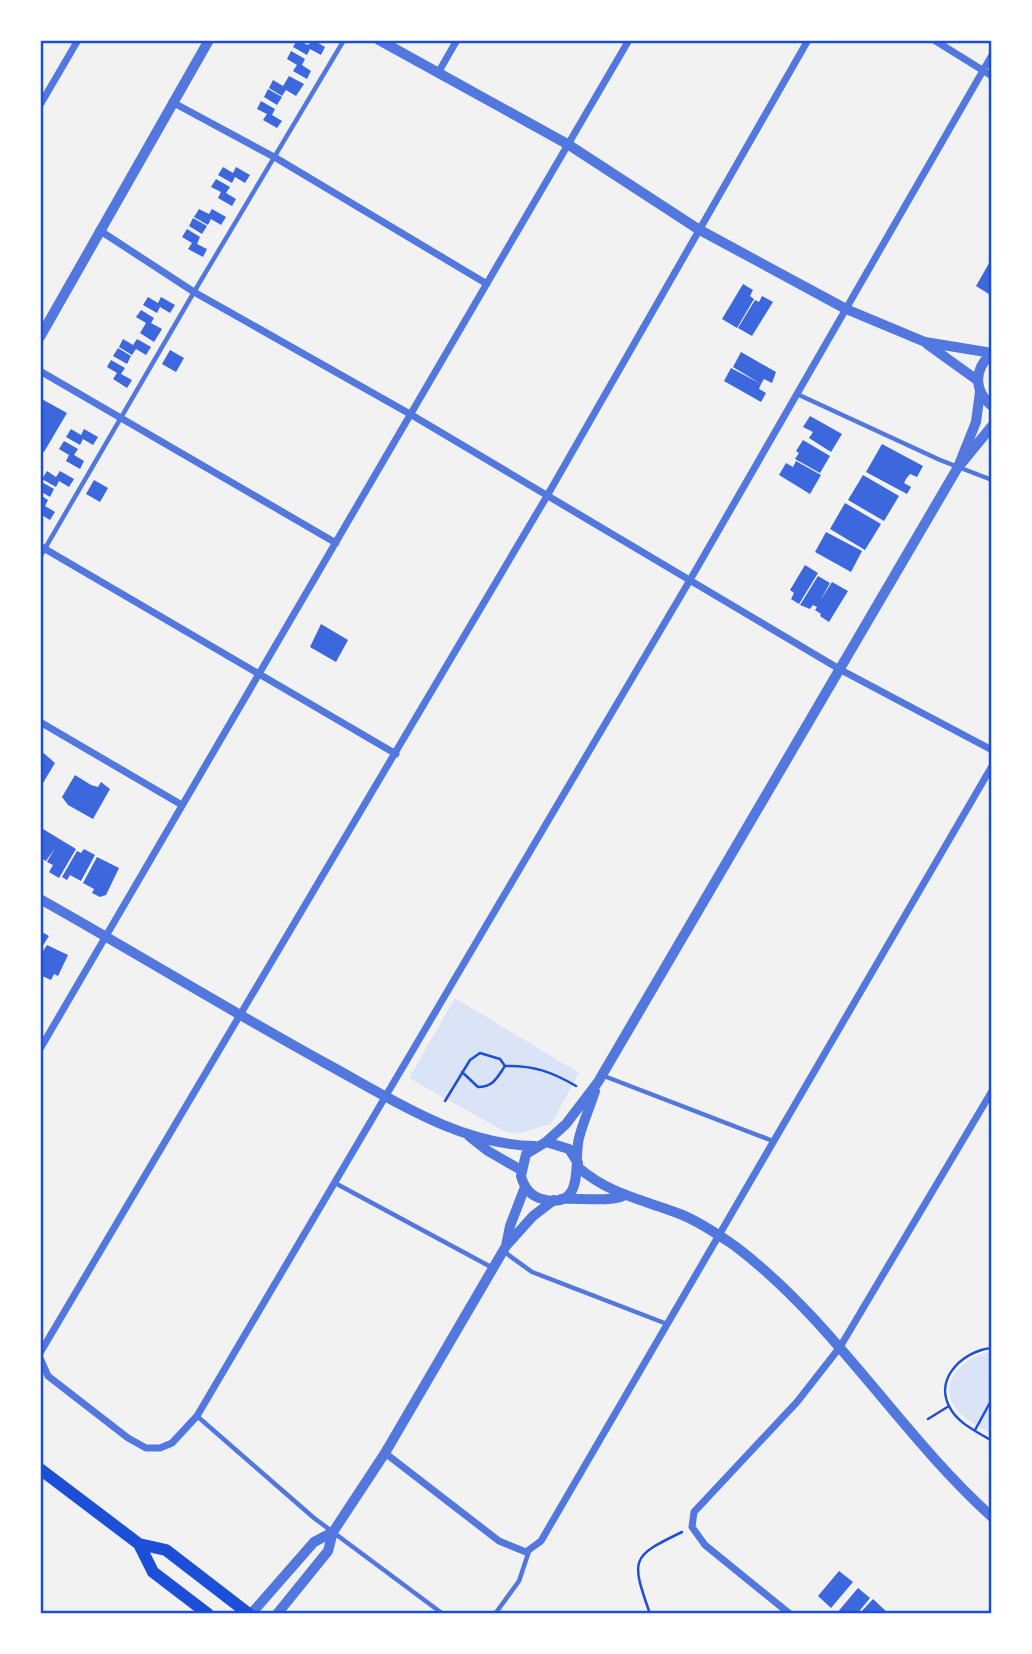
<svg xmlns="http://www.w3.org/2000/svg" width="1032" height="1654" font-family="Lato,sans-serif">
  <rect width="100%" height="100%" fill="#f2f2f2"/>
  <!-- green -->
  <path fill="#dbe4f7" d="M455 998 579 1073 551 1124 517 1134 502 1130 409 1078Z
    M992 1352V1434C978 1426 962 1419 953 1404 939 1378 969 1354 992 1352Z"/>
  <!-- building -->
  <path fill="#3d67dc" d="M297 40 308 45 313 40 325 47 321 55 310 49 307 55 293 47Z
    M291 51 305 59 302 65 311 71 307 79 293 71 297 65 287 59Z
    M289 76 304 84 296 96 286 90 282 96 269 88 273 80 283 86Z
    M268 89 282 97 277 105 264 97Z
    M261 101 275 109 272 115 282 121 277 128 263 120 267 114 257 109Z
    M223 167 233 173 236 167 250 175 245 183 235 177 232 183 218 175Z
    M216 179 230 187 226 193 236 199 232 206 218 198 221 192 211 187Z
    M199 209 209 214 212 209 226 217 221 225 211 219 208 225 194 217Z
    M193 218 207 226 202 234 189 226Z
    M187 229 200 237 197 244 207 249 203 257 188 249 192 243 182 237Z
    M992 258V296L976 286Z
    M743 284 753 290 750 296 754 299 737 328 722 319Z
    M762 296 773 302 752 336 738 328 755 300 759 302Z
    M148 297 158 303 161 297 175 305 170 313 160 307 157 313 143 305Z
    M141 310 154 318 151 323 162 329 154 342 140 333 146 323 136 317Z
    M123 339 133 345 137 339 151 347 146 355 136 349 132 355 119 347Z
    M118 348 131 356 127 364 113 356Z
    M170 350 184 358 176 372 162 364Z
    M741 352 776 372 772 383 764 379 761 384 733 367Z
    M111 360 125 368 121 374 132 380 127 388 113 379 117 373 107 367Z
    M731 368 761 384 759 389 766 393 761 402 724 381Z
    M40 398 67 413 44 452 40 450Z
    M810 416 842 434 831 452 809 438 813 432 803 427Z
    M71 429 81 435 84 429 98 437 93 445 83 439 80 445 66 437Z
    M803 440 830 456 820 473 795 459 799 453 796 451Z
    M64 441 78 449 74 455 84 461 80 469 66 461 69 455 59 449Z
    M882 444 923 466 917 477 910 474 906 479 904 483 911 487 907 494 866 472Z
    M796 461 821 475 810 494 779 475 786 463 793 467Z
    M47 471 56 477 60 471 74 479 69 487 59 481 56 487 42 479Z
    M863 475 899 496 884 521 848 500Z
    M94 480 108 488 100 502 86 494Z
    M40 481 54 489 50 497 40 491Z
    M40 495 48 500 45 506 55 512 50 520 40 514Z
    M845 503 881 524 865 550 830 529Z
    M826 532 862 551 851 572 815 552Z
    M805 565 818 573 799 604 791 599 794 593 790 590Z
    M818 576 830 583 820 601 832 582 848 591 829 622 820 616 821 614 815 610 817 607 813 605 810 609 800 605Z
    M321 624 348 640 336 662 310 647Z
    M40 750 55 763 40 788Z
    M75 775 91 785 98 787 101 782 110 789 93 819 68 805 62 797Z
    M43 829 76 849 59 878 49 872 53 865 47 862 55 848 46 861 40 858V835Z
    M84 849 95 855 81 881 70 875 67 880 62 877 77 851 81 853Z
    M97 857 119 868 106 895 100 897 92 893 94 889 83 883Z
    M40 931 49 936 40 950Z
    M47 945 68 955 58 976 54 974 51 980 40 975V956Z
    M839 1571 853 1582 831 1608 818 1596Z
    M858 1588 870 1598 857 1614H836Z
    M873 1599 889 1614H859Z"/>
  <g fill="none" stroke-linecap="round" stroke-linejoin="round">
    <!-- path -->
    <path stroke="#1d4ed8" stroke-width="2.5" d="M462 1072 478 1087C493 1087 497 1078 505 1066
      M445 1101 470 1060 480 1053 500 1059 505 1066C533 1065 552 1072 576 1086
      M992 1348C966 1350 934 1376 949 1406 957 1423 976 1431 992 1441
      M928 1419 949 1406
      M975 1430 992 1399
      M650 1614C631 1559 630 1557 682 1532"/>
    <!-- service -->
    <path stroke="#5277de" stroke-width="4.5" d="M797 394 940 460 992 480
      M40 557 194 292 344 40
      M604 1076 773 1141
      M335 1183 491 1267
      M503 1251 532 1272 667 1324
      M197 1416 314 1518 443 1614
      M495 1614 519 1581 529 1551"/>
    <!-- minor -->
    <path stroke="#5277de" stroke-width="7" d="M934 40 992 76
      M438 73 457 40
      M172 102 276 158 487 284
      M40 105 78 40
      M99 230 194 292 410 414 841 670 992 750
      M40 371 336 543
      M40 546 396 754
      M40 722 182 805
      M40 1049 629 40
      M40 1353 547 496 808 40
      M40 1358 48 1376 128 1438 146 1448H160L172 1443 197 1416 690 580 992 55
      M385 1453 499 1541 526 1552 541 1541 992 766
      M790 1614 705 1545 692 1527 694 1512 797 1402 840 1347 992 1091"/>
    <!-- tertiary -->
    <path stroke="#5277de" stroke-width="10" d="M379 40 569 145 698 229 846 309 925 342 992 353
      M40 337 209 40
      M927 344 977 380
      M992 353C974 369 973 390 992 406
      M960 465 992 426
      M40 899C136 953 229 1010 325 1063 390 1098 459 1145 535 1146
      M469 1136 488 1151 521 1170
      M546 1142 566 1124 598 1082 958 467 976 422 980 392
      M578 1163 569 1149 546 1142 526 1154 521 1176C524 1187 530 1196 542 1199 587 1211 573 1160 579 1138 583 1122 590 1107 595 1091
      M579 1168C609 1194 644 1200 680 1214 698 1221 719 1235 735 1246 835 1322 899 1433 992 1517
      M561 1199C579 1198 610 1202 623 1196
      M506 1246 510 1226 525 1187
      M251 1614 314 1542 333 1532
      M277 1614 328 1551 333 1532 385 1453 506 1246 533 1216 554 1200"/>
    <!-- primary -->
    <path stroke="#1d4ed8" stroke-width="12" d="M40 1469 139 1544 166 1550 249 1614
      M139 1544 153 1572 208 1614"/>
  </g>
  <!-- border -->
  <rect width="1032" height="1654" fill="none" stroke="#ffffff" stroke-width="84"/>
  <rect x="42" y="42" width="948" height="1570" fill="none" stroke="#1d4ed8" stroke-width="2.5"/>
</svg>
